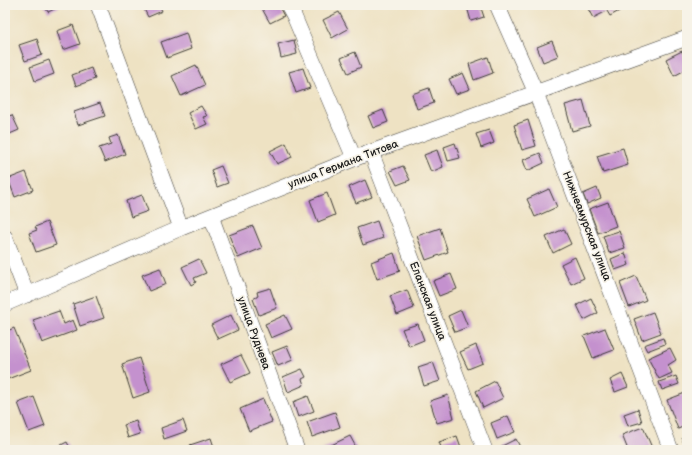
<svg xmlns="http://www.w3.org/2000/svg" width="692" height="455" font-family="'Balsamiq Sans',sans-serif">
  <rect width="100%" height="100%" fill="#f7f3e8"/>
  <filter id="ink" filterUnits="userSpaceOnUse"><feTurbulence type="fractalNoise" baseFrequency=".025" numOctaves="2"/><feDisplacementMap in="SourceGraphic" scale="8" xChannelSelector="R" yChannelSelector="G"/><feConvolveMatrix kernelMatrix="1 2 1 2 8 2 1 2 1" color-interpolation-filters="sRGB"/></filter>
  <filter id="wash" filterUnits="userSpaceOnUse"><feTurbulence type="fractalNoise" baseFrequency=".012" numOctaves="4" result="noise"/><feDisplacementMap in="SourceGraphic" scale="16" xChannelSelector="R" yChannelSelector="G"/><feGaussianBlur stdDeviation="0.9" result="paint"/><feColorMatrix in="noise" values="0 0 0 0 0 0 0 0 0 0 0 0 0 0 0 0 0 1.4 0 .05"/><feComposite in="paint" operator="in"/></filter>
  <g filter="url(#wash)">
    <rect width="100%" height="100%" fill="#eee2c3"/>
    <g id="blocks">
      <!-- building -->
      <path fill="#c491ce" d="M44 5H63L48 12Z
        M142 5H159L162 11 148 17Z
        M260 5H278L284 16 270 23Z
        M472 5H480L484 17 471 21 467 7Z
        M521 5H530L522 8Z
        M586 5H618L621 10 610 16 607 11 593 18Z
        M339 12 348 29 332 38 323 20Z
        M73 25 80 44 63 50 57 31Z
        M186 33 191 49 167 58 161 42Z
        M37 39 42 55 25 61 19 45Z
        M294 40 297 54 281 58 278 44Z
        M552 41 558 56 543 62 537 47Z
        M682 51 687 62V69L674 76 666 59Z
        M355 52 361 67 348 73 341 58Z
        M488 57 493 73 474 80 469 64Z
        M49 60 54 74 35 81 30 67Z
        M196 65 205 85 181 96 172 76Z
        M91 68 95 79 76 86 72 75Z
        M303 68 310 88 296 93 289 72Z
        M463 73 470 89 456 94 449 79Z
        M429 88 434 103 417 109 412 94Z
        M583 100 590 126 572 131 565 105Z
        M100 103 105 116 78 125 74 112Z
        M201 106 207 116 203 117 207 124 196 129 188 113Z
        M383 110 388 122 373 128 368 116Z
        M12 115 19 130 5 136V117Z
        M528 120 536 146 522 150 514 125Z
        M489 130 494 143 481 148 476 134Z
        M118 135 125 154 105 162 99 148 111 144 109 138Z
        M286 143 292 157 277 164 270 151Z
        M455 143 460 158 448 161 444 147Z
        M623 148 628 165 603 173 597 156Z
        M437 150 443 167 431 172 424 155Z
        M540 153 544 163 527 171 523 160Z
        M221 166 228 183 217 187 211 170Z
        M403 166 410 180 397 185 390 171Z
        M26 172 33 190 15 197 8 179Z
        M365 180 372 197 356 203 349 187Z
        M597 188 601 198 587 204 583 194Z
        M549 189 557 207 535 217 527 199Z
        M327 193 335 215 318 222 310 200Z
        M142 195 148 211 131 217 126 201Z
        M608 202 616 226 598 233 589 209Z
        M377 221 383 238 363 245 357 228Z
        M47 222 56 245 36 252 29 233 37 230 35 227Z
        M253 226 262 248 238 258 229 235Z
        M440 228 448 252 426 260 417 236Z
        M564 229 571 244 553 253 546 237Z
        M619 231 625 248 609 253 603 236Z
        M394 253 400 271 377 279 371 262Z
        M625 253 629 265 615 270 611 259Z
        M575 257 584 278 571 284 561 264Z
        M199 259 206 273 194 278 196 282 191 285 182 267Z
        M160 268 166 284 149 291 142 275Z
        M451 274 457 289 439 296 433 281Z
        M636 276 646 300 629 307 620 283Z
        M270 288 277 308 259 315 253 299 258 296 257 292Z
        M407 290 414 308 397 315 390 296Z
        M96 296 104 318 80 326 73 304Z
        M591 298 598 313 584 320 577 305Z
        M461 310 468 327 455 332 448 316Z
        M59 311 64 324 73 320 77 330 42 343 33 320Z
        M653 312 661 333 642 340 634 319Z
        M231 315 238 330 218 339 211 325Z
        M285 315 292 329 271 338 265 324Z
        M418 324 424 340 409 346 402 329Z
        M14 328 31 370 5 380V332Z
        M605 328 614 350 593 358 584 336Z
        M663 338 665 344 647 351 644 345Z
        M476 345 483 363 468 369 460 352Z
        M287 346 293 360 278 366 272 352Z
        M670 348 676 360 668 365 672 373 659 379 648 358Z
        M241 355 250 373 230 382 221 364Z
        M139 358 150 392 133 398 122 364Z
        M433 362 440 381 424 386 418 367Z
        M302 369 306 377 302 379 304 385 288 392 283 377Z
        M622 374 628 387 615 392 610 380Z
        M676 376 679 384 662 390 659 382Z
        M495 381 503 398 483 408 476 391Z
        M685 393 687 399V425L678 429 667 400Z
        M448 395 454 418 437 423 430 401Z
        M308 396 314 411 298 417 293 402Z
        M34 397 45 426 29 432 18 403Z
        M263 399 272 422 249 431 240 409Z
        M638 409 642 422 628 426 624 414Z
        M335 412 340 427 312 437 307 422Z
        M508 416 515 432 497 439 491 423Z
        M183 420 187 431 164 439 161 428Z
        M136 421 140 434 128 438 124 425Z
        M643 427 653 450H628L622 435Z
        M350 436 357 449 355 450H321Z
        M457 436 462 450H442L439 442Z
        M687 436V450H686L682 438Z
        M211 438 215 450H192L190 445Z
        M516 439 521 449 518 450H501L500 447Z
        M67 442 71 450H53V449Z"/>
    </g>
  </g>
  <g filter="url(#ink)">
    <use href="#blocks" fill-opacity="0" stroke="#3c3a35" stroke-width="1"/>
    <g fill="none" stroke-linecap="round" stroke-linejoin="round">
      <!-- minor casing -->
      <g stroke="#3c3a35" stroke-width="16">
        <path id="minor" d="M98 5 181 228
          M288 5 294 16 354 158
          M497 5 536 93 671 450
          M371 152 485 450
          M211 216 297 450
          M5 237 27 295
          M5 304 181 228 371 152 687 38"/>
      </g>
      <!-- minor -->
      <use href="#minor" stroke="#fff" stroke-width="15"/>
    </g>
  </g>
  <g text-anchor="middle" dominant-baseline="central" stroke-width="3.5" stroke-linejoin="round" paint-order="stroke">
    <!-- street labels -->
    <g font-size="11" fill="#1c1c1c" stroke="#f7f3e8">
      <text transform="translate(343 164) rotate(-21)">улица Германа Титова</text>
      <text transform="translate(587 226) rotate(69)">Нижнеамурская улица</text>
      <text transform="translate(428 301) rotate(69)">Еланская улица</text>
      <text transform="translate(254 333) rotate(70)">улица Руднева</text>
    </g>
  </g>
  <!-- margin -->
  <rect width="692" height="455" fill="none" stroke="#f7f3e8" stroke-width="20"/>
</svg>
